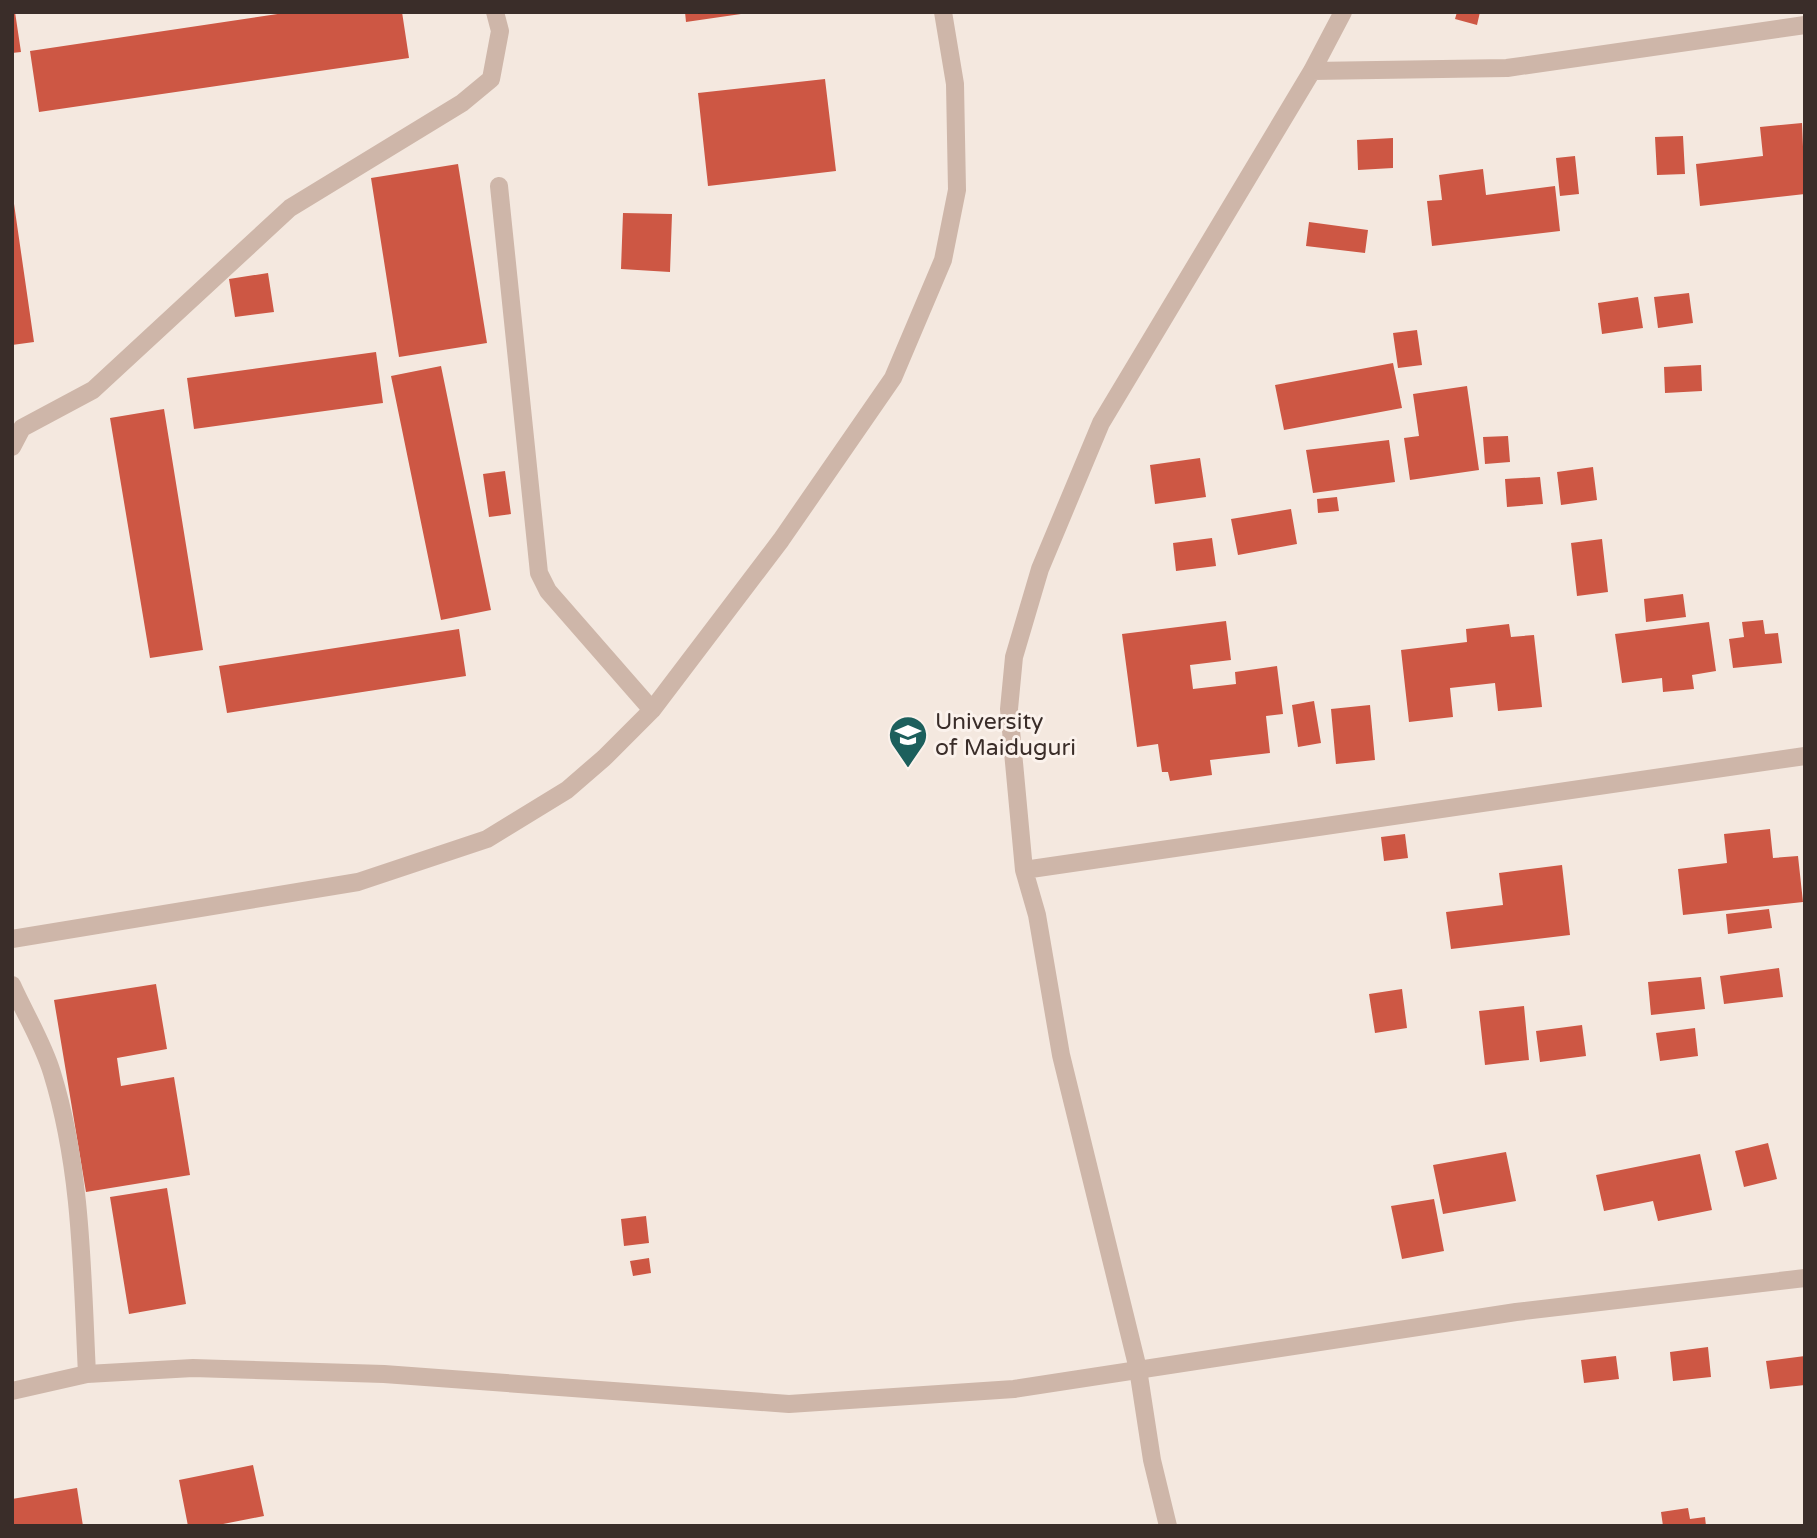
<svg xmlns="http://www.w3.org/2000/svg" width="1817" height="1538" font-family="'Varela Round',sans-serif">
  <rect width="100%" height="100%" fill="#f4e8df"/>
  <!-- building -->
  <path fill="#cd5744" d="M12 12H15L21 52 12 53Z
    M291 12H402L409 58 39 112 30 51Z
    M685 12H741V14L686 22Z
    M1457 12H1480L1477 25 1455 19Z
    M825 79 836 171 708 186 698 93Z
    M1802 123 1805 194 1700 206 1696 164 1763 156 1760 127Z
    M1683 136 1685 174 1657 175 1655 137Z
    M1393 138V168L1358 170 1357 140Z
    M1575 156 1579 194 1560 196 1556 158Z
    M458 164 487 343 399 357 371 178Z
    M1483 169 1486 195 1555 186 1560 231 1432 246 1427 201 1442 200 1439 175Z
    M12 190 34 342 12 345Z
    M623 213 672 214 670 272 621 269Z
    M1309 222 1368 230 1365 253 1306 246Z
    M268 273 274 312 235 317 229 279Z
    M1689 293 1693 323 1658 328 1654 297Z
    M1638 297 1643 328 1602 334 1598 303Z
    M1417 330 1422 365 1398 368 1393 333Z
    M376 352 383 403 194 429 187 378Z
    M1393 363 1402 408 1284 430 1275 385Z
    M1701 365 1702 391 1665 393 1664 367Z
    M441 366 491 610 441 620 391 376Z
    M1467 386 1479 470 1410 480 1404 438 1419 436 1413 394Z
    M164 409 203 650 150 658 110 418Z
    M1508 436 1510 462 1485 464 1483 437Z
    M1389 440 1395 482 1313 493 1306 450Z
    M1200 458 1206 497 1155 504 1150 465Z
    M1593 467 1597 500 1561 505 1557 472Z
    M505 471 511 514 489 517 483 474Z
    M1540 477 1543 504 1507 507 1505 479Z
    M1337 497 1339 511 1318 513 1317 499Z
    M1291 509 1297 544 1238 555 1231 519Z
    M1212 538 1216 566 1176 571 1173 543Z
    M1602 539 1608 592 1577 596 1571 543Z
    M1683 594 1686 617 1646 622 1644 599Z
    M1763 620 1765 634 1778 633 1782 663 1733 668 1729 639 1744 637 1742 622Z
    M1226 621 1231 660 1190 665 1193 689 1236 684 1235 672 1277 666 1283 714 1266 716 1270 753 1210 760 1212 775 1170 781 1168 772H1162L1158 744 1137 747 1122 634Z
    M1709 622 1716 671 1692 675 1694 689 1663 692 1662 678 1622 683 1615 634Z
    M1509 624 1511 637 1534 635 1542 707 1498 711 1495 683 1450 688 1453 717 1409 722 1401 650 1467 642 1466 629Z
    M459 629 466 676 227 713 219 666Z
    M1314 701 1321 743 1298 747 1292 705Z
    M1370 705 1375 760 1336 764 1331 709Z
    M1770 829 1773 858 1798 856 1803 902 1683 915 1678 869 1727 863 1724 834Z
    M1405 834 1408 858 1384 861 1381 837Z
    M1562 865 1570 935 1451 949 1446 912 1503 905 1499 873Z
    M1769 909 1772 928 1728 934 1726 914Z
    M1779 968 1783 997 1724 1004 1720 976Z
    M1701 977 1705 1009 1651 1015 1648 982Z
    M156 984 167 1049 117 1058 121 1086 174 1077 190 1175 86 1192 54 1000Z
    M1402 989 1407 1028 1375 1033 1369 994Z
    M1524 1006 1529 1060 1485 1065 1479 1011Z
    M1582 1025 1586 1056 1540 1062 1536 1031Z
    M1695 1028 1698 1056 1660 1061 1656 1033Z
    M1768 1143 1777 1179 1744 1187 1735 1151Z
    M1506 1152 1516 1201 1443 1214 1433 1165Z
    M1700 1154 1712 1210 1658 1221 1653 1201 1604 1211 1596 1175Z
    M167 1188 186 1304 129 1314 110 1197Z
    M1434 1199 1444 1251 1402 1259 1391 1206Z
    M646 1216 649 1243 624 1246 621 1219Z
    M649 1258 651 1273 633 1276 630 1261Z
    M1708 1347 1711 1377 1673 1381 1670 1352Z
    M1616 1356 1619 1379 1584 1383 1581 1360Z
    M1805 1356V1385L1770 1389 1766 1361Z
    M253 1465 264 1516 213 1526H188L179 1480Z
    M77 1488 83 1526H12V1499Z
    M1688 1508 1690 1519 1705 1517 1706 1526H1663L1661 1512Z"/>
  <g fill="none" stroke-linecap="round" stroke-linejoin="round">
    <!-- minor -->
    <path stroke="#ceb6a9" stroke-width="18" d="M1312 71 1507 68 1805 25
      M499 186 539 573 548 591 652 710
      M12 447 22 428 93 390 290 208 462 103 491 79 500 31 495 12
      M1024 870 1805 756
      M12 939 358 882 487 839 567 790 604 758 652 710 781 540 893 378 943 260 957 190 955 84 943 12
      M12 985C25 1014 43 1043 52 1073 82 1170 82 1273 87 1374
      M12 1391 87 1374 193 1368 384 1374 789 1404 1014 1389 1516 1312 1805 1278
      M1168 1526 1152 1460 1138 1369 1061 1055 1037 915 1024 870 1009 709 1014 657 1040 569 1101 423 1312 71 1343 12"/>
  </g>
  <!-- icons -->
  <defs>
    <g id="university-pin" transform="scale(2.0125)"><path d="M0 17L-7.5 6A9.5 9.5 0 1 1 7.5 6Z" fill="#1c5f5c" stroke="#fbf2ec"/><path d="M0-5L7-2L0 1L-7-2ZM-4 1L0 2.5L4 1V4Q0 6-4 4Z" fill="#fff"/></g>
  </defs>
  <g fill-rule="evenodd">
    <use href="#university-pin" x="908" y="735"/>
  </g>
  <g text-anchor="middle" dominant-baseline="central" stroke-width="6" stroke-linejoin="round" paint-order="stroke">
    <!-- poi labels -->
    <g font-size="23" fill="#3a2d29" stroke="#fbf2ec" text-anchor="start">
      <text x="935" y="722">University<tspan x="935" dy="26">of Maiduguri</tspan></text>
    </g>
  </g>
  <!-- border -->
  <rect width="1817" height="1538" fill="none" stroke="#3a2d29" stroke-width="28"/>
</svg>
